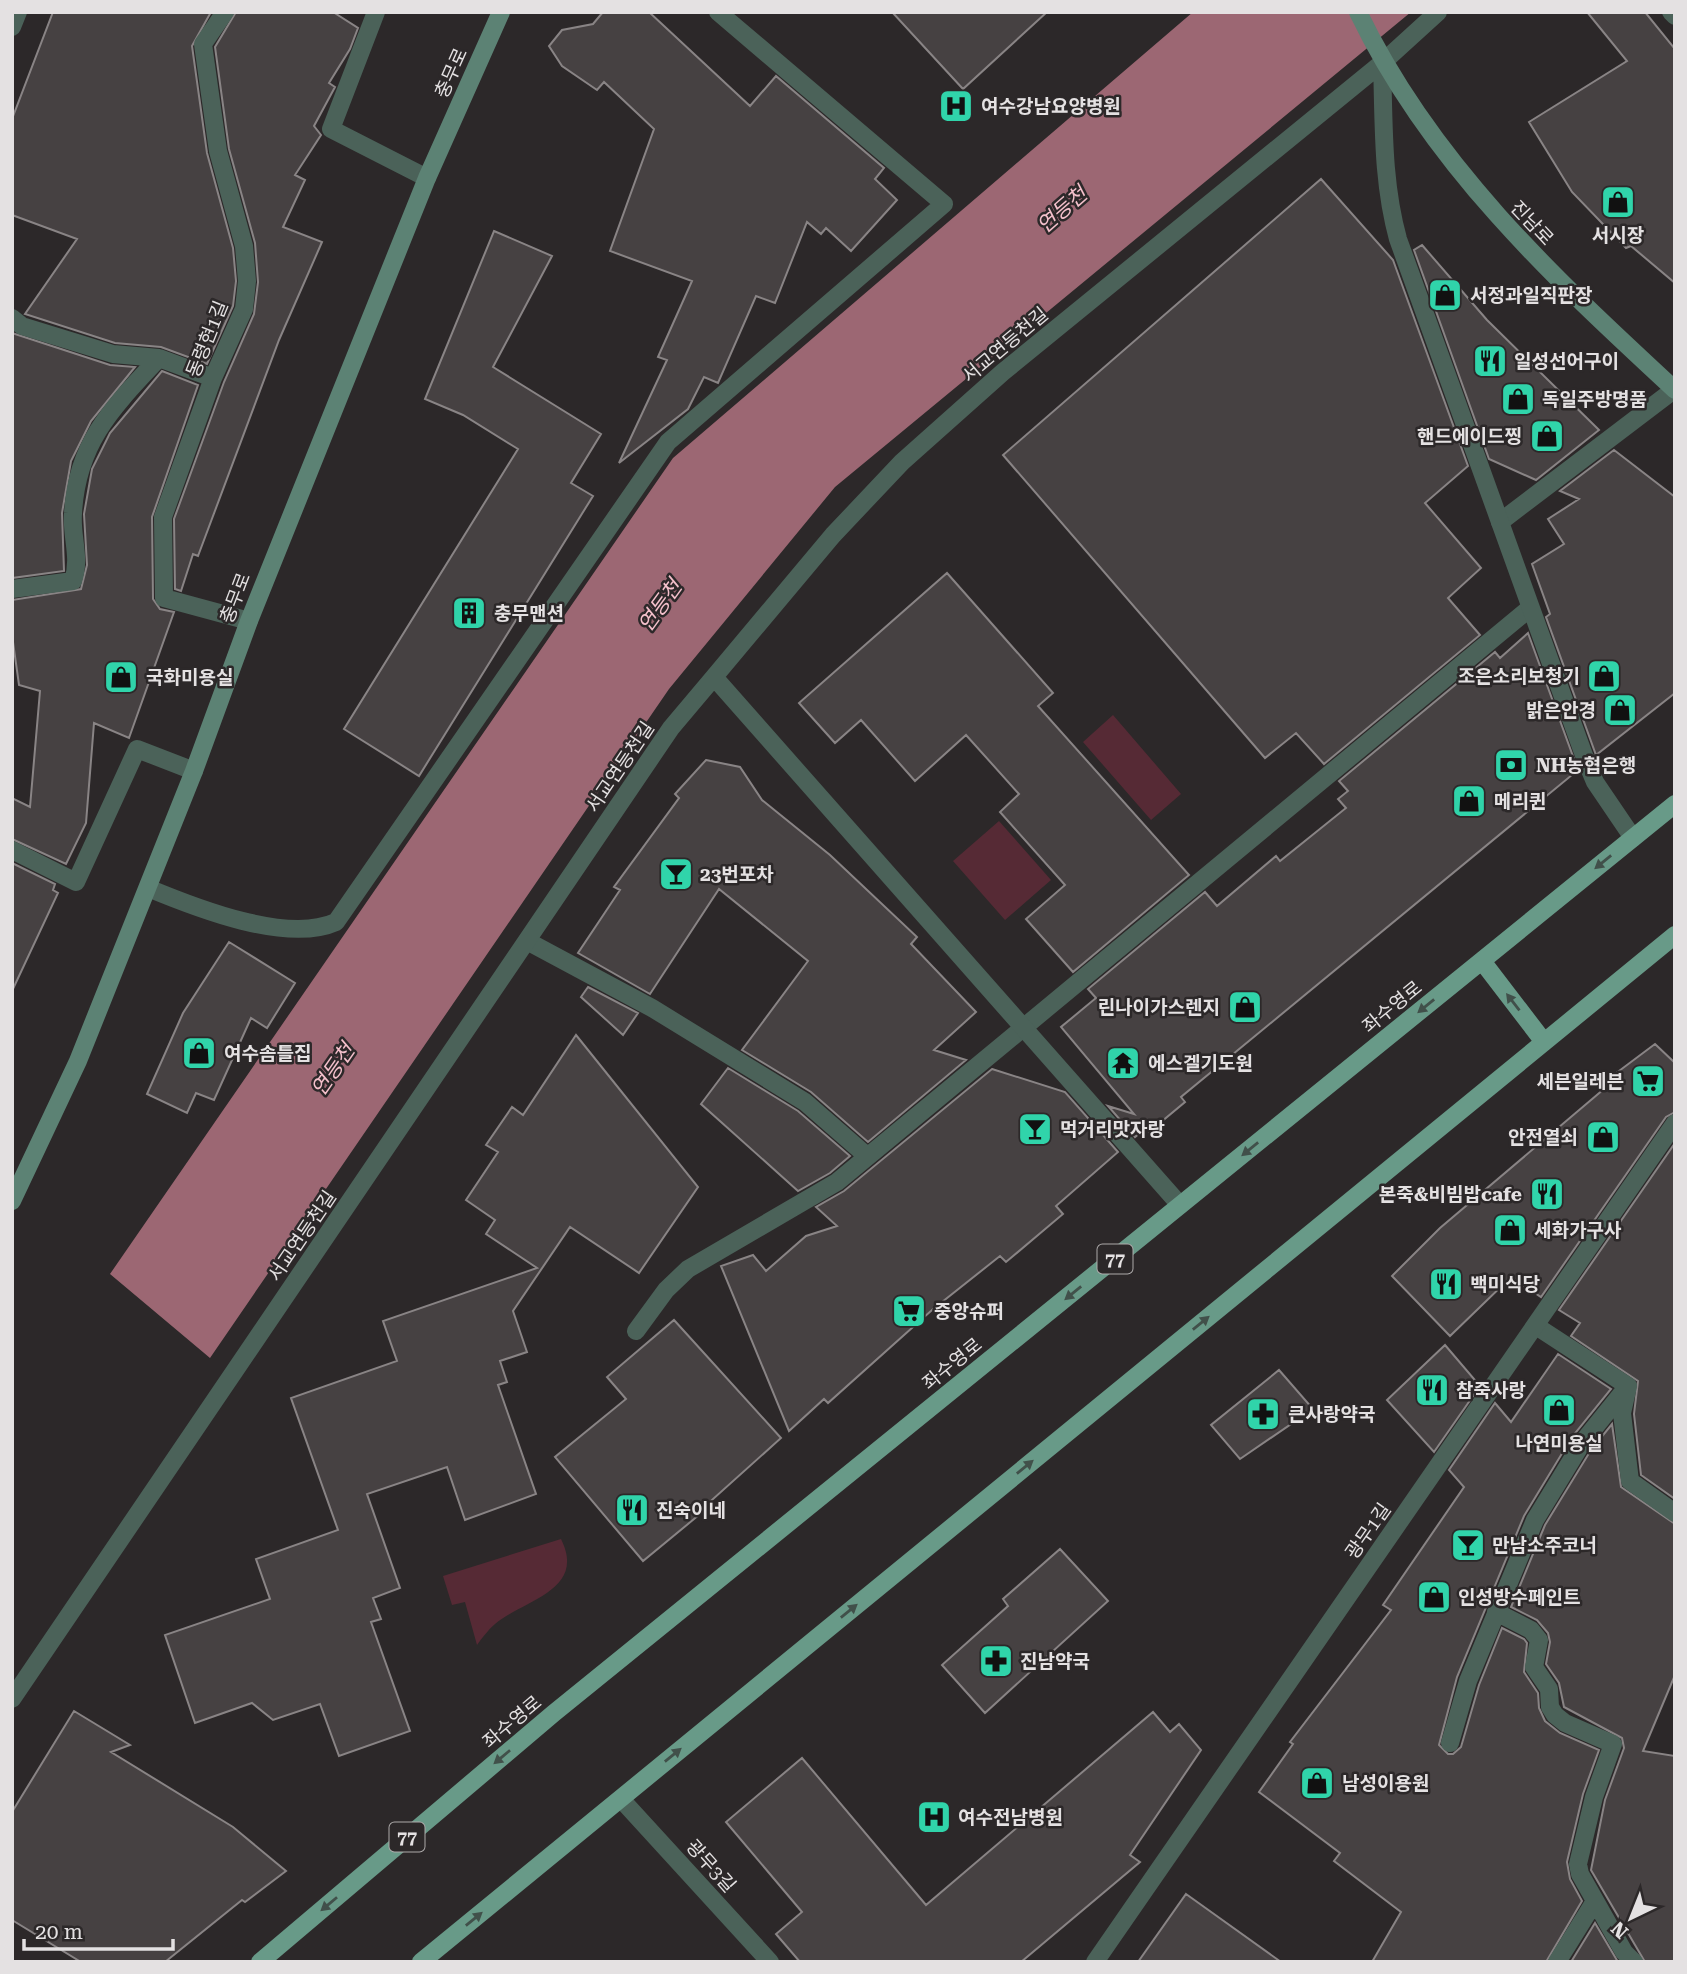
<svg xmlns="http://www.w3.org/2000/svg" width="1687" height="1974" font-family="'Roboto Serif','Noto Sans KR',serif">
  <rect width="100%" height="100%" fill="#2c2829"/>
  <!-- green -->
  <path fill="#562a35" d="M1113 715 1181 794 1151 820 1083 742Z
    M999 821 1051 880 1005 920 953 861Z
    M561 1539C587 1591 523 1600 495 1624 488 1630 482 1638 477 1645L465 1602 452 1605 443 1576Z"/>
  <!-- water -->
  <path fill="#9c6773" d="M1193 12H1411L835 487 669 689 210 1358 110 1274 673 458Z"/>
  <!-- building -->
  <path fill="#464142" stroke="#898485" stroke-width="2" d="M53 12H211L192 46 207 153 233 248 236 281 233 306 207 364 161 347 115 343 25 314 77 239 12 215V119Z
    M236 12H333L358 28 350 49 329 83 335 87 314 126 321 135 295 175 305 180 283 227 322 242 279 340 198 556 193 554 181 591 175 589 174 519 224 382 254 314 258 282 255 243 229 149 215 47Z
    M603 12H649L750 106 776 76 884 168 875 179 897 200 851 251 826 228 821 234 807 222 775 303 756 296 718 383 704 377 688 409 619 463 667 360 658 357 692 281 610 251 654 129 604 82 597 90 562 66 549 46 562 30 593 24Z
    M892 12H1047L963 89Z
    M1587 12H1645L1675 49V283L1631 246 1626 248 1572 192 1529 122 1627 61Z
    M1321 179 1393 260 1468 466 1425 503 1481 568 1448 598 1480 635 1324 764 1296 733 1265 758 1003 455Z
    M494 231 552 256 493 367 601 434 571 483 593 496 419 776 344 729 518 449 463 415 425 399Z
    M1422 245 1487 320 1599 430 1536 480 1489 459 1414 250Z
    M12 333 110 365 135 367 91 421 71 461 62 513 64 571 12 578Z
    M162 371 198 385 152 517 153 599 160 609 174 612 129 738 94 723 86 823 66 864 12 839V798L30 807 40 691 19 685 12 635V600L81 589 87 565 84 514 92 469 110 433Z
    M1614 450 1675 497V693L1596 755 1546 617 1550 614 1532 564 1564 544 1548 519 1579 499 1560 491Z
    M947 573 1053 693 1038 706 1189 875 1073 972 1026 919 1065 885 1000 812 1019 794 966 735 915 781 861 720 835 743 799 703Z
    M1528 633 1578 770 1181 1097 1185 1102 1149 1132 1146 1128 1135 1137 1108 1106 1134 1114 1061 1027 1096 998 1088 989 1205 892 1217 906 1276 856 1280 861 1346 808 1338 799 1348 791 1339 781 1495 652 1500 658Z
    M706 760 740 767 762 800 830 855 917 937 911 944 976 1012 934 1050 966 1060 868 1142 811 1092 742 1050 808 961 719 889 650 994 578 953 620 890 614 887 679 798 675 794Z
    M12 863 55 884 53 890 58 893 12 991Z
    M229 942 295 983 267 1028 251 1018 214 1100 196 1093 187 1113 147 1094 183 1013Z
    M588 987 638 1013 623 1035 581 997Z
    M576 1035 698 1187 639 1273 570 1227 513 1311 527 1352 500 1361 507 1382 498 1385 536 1494 465 1520 447 1467 367 1494 400 1588 373 1598 381 1619 371 1622 410 1731 339 1756 320 1704 273 1720 252 1703 195 1723 165 1635 270 1599 256 1559 338 1530 291 1398 397 1361 383 1321 537 1268 486 1234 495 1220 466 1200 498 1152 486 1145 512 1107 523 1115Z
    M1655 1044 1675 1063V1112L1666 1117 1541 1297 1511 1277 1450 1336 1392 1276 1440 1228 1611 1083 1607 1080Z
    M728 1068 798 1111 850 1156 830 1173 798 1191 701 1104Z
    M992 1069 1065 1092 1118 1152 1056 1206 1063 1214 1006 1262 1000 1256 932 1310 828 1403 824 1399 789 1431 721 1266 753 1255 766 1271 806 1236 837 1226 816 1207 844 1191Z
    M1675 1143V1499L1641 1475 1634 1414 1638 1381 1571 1336 1580 1323 1559 1310Z
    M674 1320 781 1438 703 1508 705 1510 643 1561 555 1457 626 1399 607 1377Z
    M1445 1345 1480 1386 1434 1452 1387 1400Z
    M1558 1354 1611 1389 1572 1437 1524 1516 1457 1677 1439 1745 1448 1754H1453L1461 1747 1479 1685 1502 1628 1524 1639 1527 1643 1524 1672 1538 1693 1539 1708 1545 1721 1560 1733 1599 1750 1583 1794 1567 1862 1570 1879 1582 1901 1546 1962H1372L1401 1912 1334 1861 1340 1853 1259 1792 1293 1744 1290 1742 1391 1610 1383 1605 1464 1487 1449 1470 1495 1403 1511 1422Z
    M1279 1370 1313 1409 1240 1459 1211 1425Z
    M1612 1424 1621 1487 1675 1524V1675L1643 1751 1675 1756V1962H1645L1591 1870 1605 1800 1624 1748 1622 1738 1564 1707 1559 1683 1546 1664 1550 1642 1548 1633 1537 1620 1511 1607 1545 1525 1591 1450Z
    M1060 1549 1108 1601 985 1713 942 1665 1008 1606 1003 1599Z
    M74 1711 130 1745 111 1752 233 1827 286 1871 245 1902 242 1900 165 1962H81L12 1920V1812Z
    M1153 1712 1170 1732 1179 1724 1201 1750 1130 1855 1140 1862 1021 1962H800L776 1934 802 1912 726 1822 802 1758 926 1905Z
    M1186 1894 1281 1962H1138Z
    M1595 1923 1618 1962H1571Z"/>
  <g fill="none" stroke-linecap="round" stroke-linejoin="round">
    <!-- lane -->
    <path stroke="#4b6259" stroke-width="18" d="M225 12 203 44 218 151 244 246 247 281 244 309 213 378 163 517 164 598 249 621
      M376 12 331 129 427 178
      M1671 12 1675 16
      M12 318 22 326 113 354 159 358
      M1500 522 1675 389
      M12 589 73 581C81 557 71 537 73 513 77 442 113 407 159 358L213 378
      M12 850 76 882 137 749 194 771
      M527 941 652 1008 805 1102 867 1156
      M1536 1326 1628 1386 1622 1413 1630 1481 1675 1513
      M636 1331 666 1290 688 1269 837 1182 1530 608
      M1496 1612 1531 1630 1539 1640 1534 1667 1549 1689 1550 1707 1555 1715 1565 1723 1613 1744 1594 1797 1578 1864 1580 1874 1624 1952 1634 1962
      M1450 1743 1468 1681 1535 1520 1582 1443 1628 1386
      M1557 1962 1595 1901"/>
    <!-- street -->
    <path stroke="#4b6259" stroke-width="18" d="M12 27 18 12
      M1382 63C1384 123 1382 181 1398 239L1585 758 1595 782 1633 838
      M714 677 1180 1205
      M148 888C196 908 287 944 336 922L668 442 944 204 718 12
      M12 1699 671 728 714 677 833 535 902 462 1003 372 1382 63 1438 12
      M621 1799 770 1962
      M1095 1962 1675 1123"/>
    <!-- secondary -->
    <path stroke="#5c8274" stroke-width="18" d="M1358 12C1431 164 1553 277 1675 390
      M12 1201 78 1061 194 771 249 621 427 178 501 12"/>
    <!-- primary -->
    <path stroke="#689a88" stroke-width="18" d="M1482 961 1544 1042
      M260 1962 554 1713 1675 804
      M421 1962 1675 935"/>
  </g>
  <!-- one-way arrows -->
  <defs><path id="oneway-solid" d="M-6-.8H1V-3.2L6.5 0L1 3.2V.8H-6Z" transform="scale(1.75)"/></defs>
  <g fill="#41504a">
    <use href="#oneway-solid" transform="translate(1603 862) rotate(141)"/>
    <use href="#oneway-solid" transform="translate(1513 1002) rotate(-128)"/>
    <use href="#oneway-solid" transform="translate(1426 1006) rotate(141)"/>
    <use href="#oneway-solid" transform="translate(1250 1149) rotate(141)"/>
    <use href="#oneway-solid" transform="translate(1073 1293) rotate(141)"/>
    <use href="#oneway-solid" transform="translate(1201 1323) rotate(-39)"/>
    <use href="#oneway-solid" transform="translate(1025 1467) rotate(-39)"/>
    <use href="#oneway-solid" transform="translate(849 1611) rotate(-39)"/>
    <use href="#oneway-solid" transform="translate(673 1755) rotate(-39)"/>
    <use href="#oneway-solid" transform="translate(502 1757) rotate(140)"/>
    <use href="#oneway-solid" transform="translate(329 1904) rotate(140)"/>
    <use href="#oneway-solid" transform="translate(474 1919) rotate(-39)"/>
  </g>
  <!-- icons -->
  <defs>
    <g id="hospital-square" transform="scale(1.75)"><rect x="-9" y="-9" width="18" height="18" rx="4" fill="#30d4aa" stroke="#2c2829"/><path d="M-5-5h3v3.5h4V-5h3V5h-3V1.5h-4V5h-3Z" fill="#111"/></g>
    <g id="shop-square" transform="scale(1.75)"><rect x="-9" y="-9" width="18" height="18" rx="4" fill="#30d4aa" stroke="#2c2829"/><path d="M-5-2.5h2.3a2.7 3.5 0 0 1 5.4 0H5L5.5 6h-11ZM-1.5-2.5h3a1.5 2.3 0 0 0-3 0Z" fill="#111"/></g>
    <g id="restaurant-square" transform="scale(1.75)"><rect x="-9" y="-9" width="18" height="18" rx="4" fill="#30d4aa" stroke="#2c2829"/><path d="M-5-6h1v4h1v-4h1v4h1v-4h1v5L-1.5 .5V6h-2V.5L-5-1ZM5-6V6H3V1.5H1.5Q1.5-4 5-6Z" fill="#111"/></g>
    <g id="building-square" transform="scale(1.75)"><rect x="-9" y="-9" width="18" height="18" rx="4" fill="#30d4aa" stroke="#2c2829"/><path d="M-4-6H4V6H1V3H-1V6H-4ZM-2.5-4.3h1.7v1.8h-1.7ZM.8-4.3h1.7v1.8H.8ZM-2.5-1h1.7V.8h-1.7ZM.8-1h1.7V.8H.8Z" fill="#111"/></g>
    <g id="bank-square" transform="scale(1.75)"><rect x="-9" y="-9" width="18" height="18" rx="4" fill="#30d4aa" stroke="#2c2829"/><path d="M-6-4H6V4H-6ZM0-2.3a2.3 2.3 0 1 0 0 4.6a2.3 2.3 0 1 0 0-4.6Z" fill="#111"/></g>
    <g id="bar-square" transform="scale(1.75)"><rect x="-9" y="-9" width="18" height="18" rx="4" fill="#30d4aa" stroke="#2c2829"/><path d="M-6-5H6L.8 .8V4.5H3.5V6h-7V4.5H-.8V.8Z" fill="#111"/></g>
    <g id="temple-square" transform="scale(1.75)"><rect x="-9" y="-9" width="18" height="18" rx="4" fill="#30d4aa" stroke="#2c2829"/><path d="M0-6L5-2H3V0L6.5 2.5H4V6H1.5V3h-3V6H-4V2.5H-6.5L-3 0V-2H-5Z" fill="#111"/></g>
    <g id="supermarket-square" transform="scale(1.75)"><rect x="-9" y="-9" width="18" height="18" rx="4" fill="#30d4aa" stroke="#2c2829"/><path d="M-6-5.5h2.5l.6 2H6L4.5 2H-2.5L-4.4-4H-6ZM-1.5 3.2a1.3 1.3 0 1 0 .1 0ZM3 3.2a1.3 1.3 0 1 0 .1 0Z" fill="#111"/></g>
    <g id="pharmacy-square" transform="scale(1.75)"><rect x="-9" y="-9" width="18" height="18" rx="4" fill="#30d4aa" stroke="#2c2829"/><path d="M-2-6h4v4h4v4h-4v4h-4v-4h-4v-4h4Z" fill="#111"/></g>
  </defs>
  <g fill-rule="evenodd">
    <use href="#hospital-square" x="956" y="106"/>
    <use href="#shop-square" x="1618" y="202"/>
    <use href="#shop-square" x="1445" y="295"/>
    <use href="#restaurant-square" x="1490" y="361"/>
    <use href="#shop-square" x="1518" y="399"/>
    <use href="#shop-square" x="1547" y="436"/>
    <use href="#building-square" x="469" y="613"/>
    <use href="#shop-square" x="1604" y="676"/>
    <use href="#shop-square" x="121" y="677"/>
    <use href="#shop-square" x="1620" y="710"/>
    <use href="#bank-square" x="1511" y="765"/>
    <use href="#shop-square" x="1469" y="801"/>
    <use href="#bar-square" x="676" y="874"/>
    <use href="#shop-square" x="1245" y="1007"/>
    <use href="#shop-square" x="199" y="1053"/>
    <use href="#temple-square" x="1123" y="1063"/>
    <use href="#supermarket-square" x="1648" y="1081"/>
    <use href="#bar-square" x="1035" y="1129"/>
    <use href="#shop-square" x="1603" y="1137"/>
    <use href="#restaurant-square" x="1547" y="1194"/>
    <use href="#shop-square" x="1510" y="1230"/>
    <use href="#restaurant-square" x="1446" y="1284"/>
    <use href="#supermarket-square" x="909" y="1311"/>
    <use href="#restaurant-square" x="1432" y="1390"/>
    <use href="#shop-square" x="1559" y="1410"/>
    <use href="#pharmacy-square" x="1263" y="1414"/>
    <use href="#restaurant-square" x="632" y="1510"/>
    <use href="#bar-square" x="1468" y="1545"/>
    <use href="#shop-square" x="1434" y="1597"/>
    <use href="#pharmacy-square" x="996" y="1661"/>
    <use href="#shop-square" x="1317" y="1783"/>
    <use href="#hospital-square" x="934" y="1817"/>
  </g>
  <g text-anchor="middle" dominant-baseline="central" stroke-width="5" stroke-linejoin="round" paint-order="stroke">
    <!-- shield labels -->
    <g fill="#2c2829" stroke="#adaaaa" stroke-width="2">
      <rect x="1097.5" y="1244.5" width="35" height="29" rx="5"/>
      <rect x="389.5" y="1822.5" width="35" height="29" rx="5"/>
    </g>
    <g font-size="18" font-weight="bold" fill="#e4e1e2">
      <text x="1115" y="1259">77</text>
      <text x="407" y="1837">77</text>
    </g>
    <!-- street labels -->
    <g font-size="19" fill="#e4e1e2" stroke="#2c2829">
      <text transform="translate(451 73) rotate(-66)">충무로</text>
      <text transform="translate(1532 223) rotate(47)">진남로</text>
      <text transform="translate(207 339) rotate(-68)">동령현1길</text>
      <text transform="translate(1005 345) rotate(-40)">서교연등천길</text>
      <text transform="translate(235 598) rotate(-69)">충무로</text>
      <text transform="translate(620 767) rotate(-56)">서교연등천길</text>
      <text transform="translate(1392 1007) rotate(-39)">좌수영로</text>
      <text transform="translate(302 1236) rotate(-56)">서교연등천길</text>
      <text transform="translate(952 1364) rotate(-39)">좌수영로</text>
      <text transform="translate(1368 1531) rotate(-55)">광무1길</text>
      <text transform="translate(512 1722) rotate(-40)">좌수영로</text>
      <text transform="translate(711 1866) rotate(48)">광무3길</text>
    </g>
    <!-- poi labels -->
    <g font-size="19" font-weight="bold" fill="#e4e1e2" stroke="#2c2829" text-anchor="start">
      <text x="981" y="106">여수강남요양병원</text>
      <text x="1618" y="235" text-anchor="middle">서시장</text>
      <text x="1470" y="295">서정과일직판장</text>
      <text x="1514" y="361">일성선어구이</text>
      <text x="1542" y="399">독일주방명품</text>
      <text x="1522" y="436" text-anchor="end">핸드에이드찡</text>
      <text x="494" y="613">충무맨션</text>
      <text x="1580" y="676" text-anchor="end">조은소리보청기</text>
      <text x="146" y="677">국화미용실</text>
      <text x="1596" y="710" text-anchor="end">밝은안경</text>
      <text x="1536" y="765">NH농협은행</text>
      <text x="1494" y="801">메리퀸</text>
      <text x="700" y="874">23번포차</text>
      <text x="1220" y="1007" text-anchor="end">린나이가스렌지</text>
      <text x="224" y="1053">여수솜틀집</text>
      <text x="1148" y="1063">에스겔기도원</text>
      <text x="1624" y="1081" text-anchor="end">세븐일레븐</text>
      <text x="1060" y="1129">먹거리맛자랑</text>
      <text x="1578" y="1137" text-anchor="end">안전열쇠</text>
      <text x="1522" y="1194" text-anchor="end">본죽&amp;비빔밥cafe</text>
      <text x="1534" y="1230">세화가구사</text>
      <text x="1470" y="1284">백미식당</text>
      <text x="934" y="1311">중앙슈퍼</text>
      <text x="1456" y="1390">참죽사랑</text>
      <text x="1288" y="1414">큰사랑약국</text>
      <text x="1559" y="1443" text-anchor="middle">나연미용실</text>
      <text x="656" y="1510">진숙이네</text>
      <text x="1492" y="1545">만남소주코너</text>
      <text x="1458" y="1597">인성방수페인트</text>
      <text x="1020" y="1661">진남약국</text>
      <text x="1342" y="1783">남성이용원</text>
      <text x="958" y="1817">여수전남병원</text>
    </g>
    <!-- water labels -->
    <g font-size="21" font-style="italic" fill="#f5c1cc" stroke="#2c2829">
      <text transform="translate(1062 210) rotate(-41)">연등천</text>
      <text transform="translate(660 606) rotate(-54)">연등천</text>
      <text transform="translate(333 1070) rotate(-55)">연등천</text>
    </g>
  </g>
  <!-- border -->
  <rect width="1687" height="1974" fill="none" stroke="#e4e1e2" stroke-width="28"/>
  <!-- north arrow -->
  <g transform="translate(1631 1918) rotate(223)" stroke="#2c2829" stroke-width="5" paint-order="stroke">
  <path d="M0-5L12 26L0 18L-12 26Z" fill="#e4e1e2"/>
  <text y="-10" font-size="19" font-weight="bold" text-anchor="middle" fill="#e4e1e2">N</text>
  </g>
  <!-- scale -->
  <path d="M24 1939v10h149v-10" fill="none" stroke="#e4e1e2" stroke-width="3.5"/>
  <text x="35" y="1939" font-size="21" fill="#e4e1e2" stroke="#2c2829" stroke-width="5" paint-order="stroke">20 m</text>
</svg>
